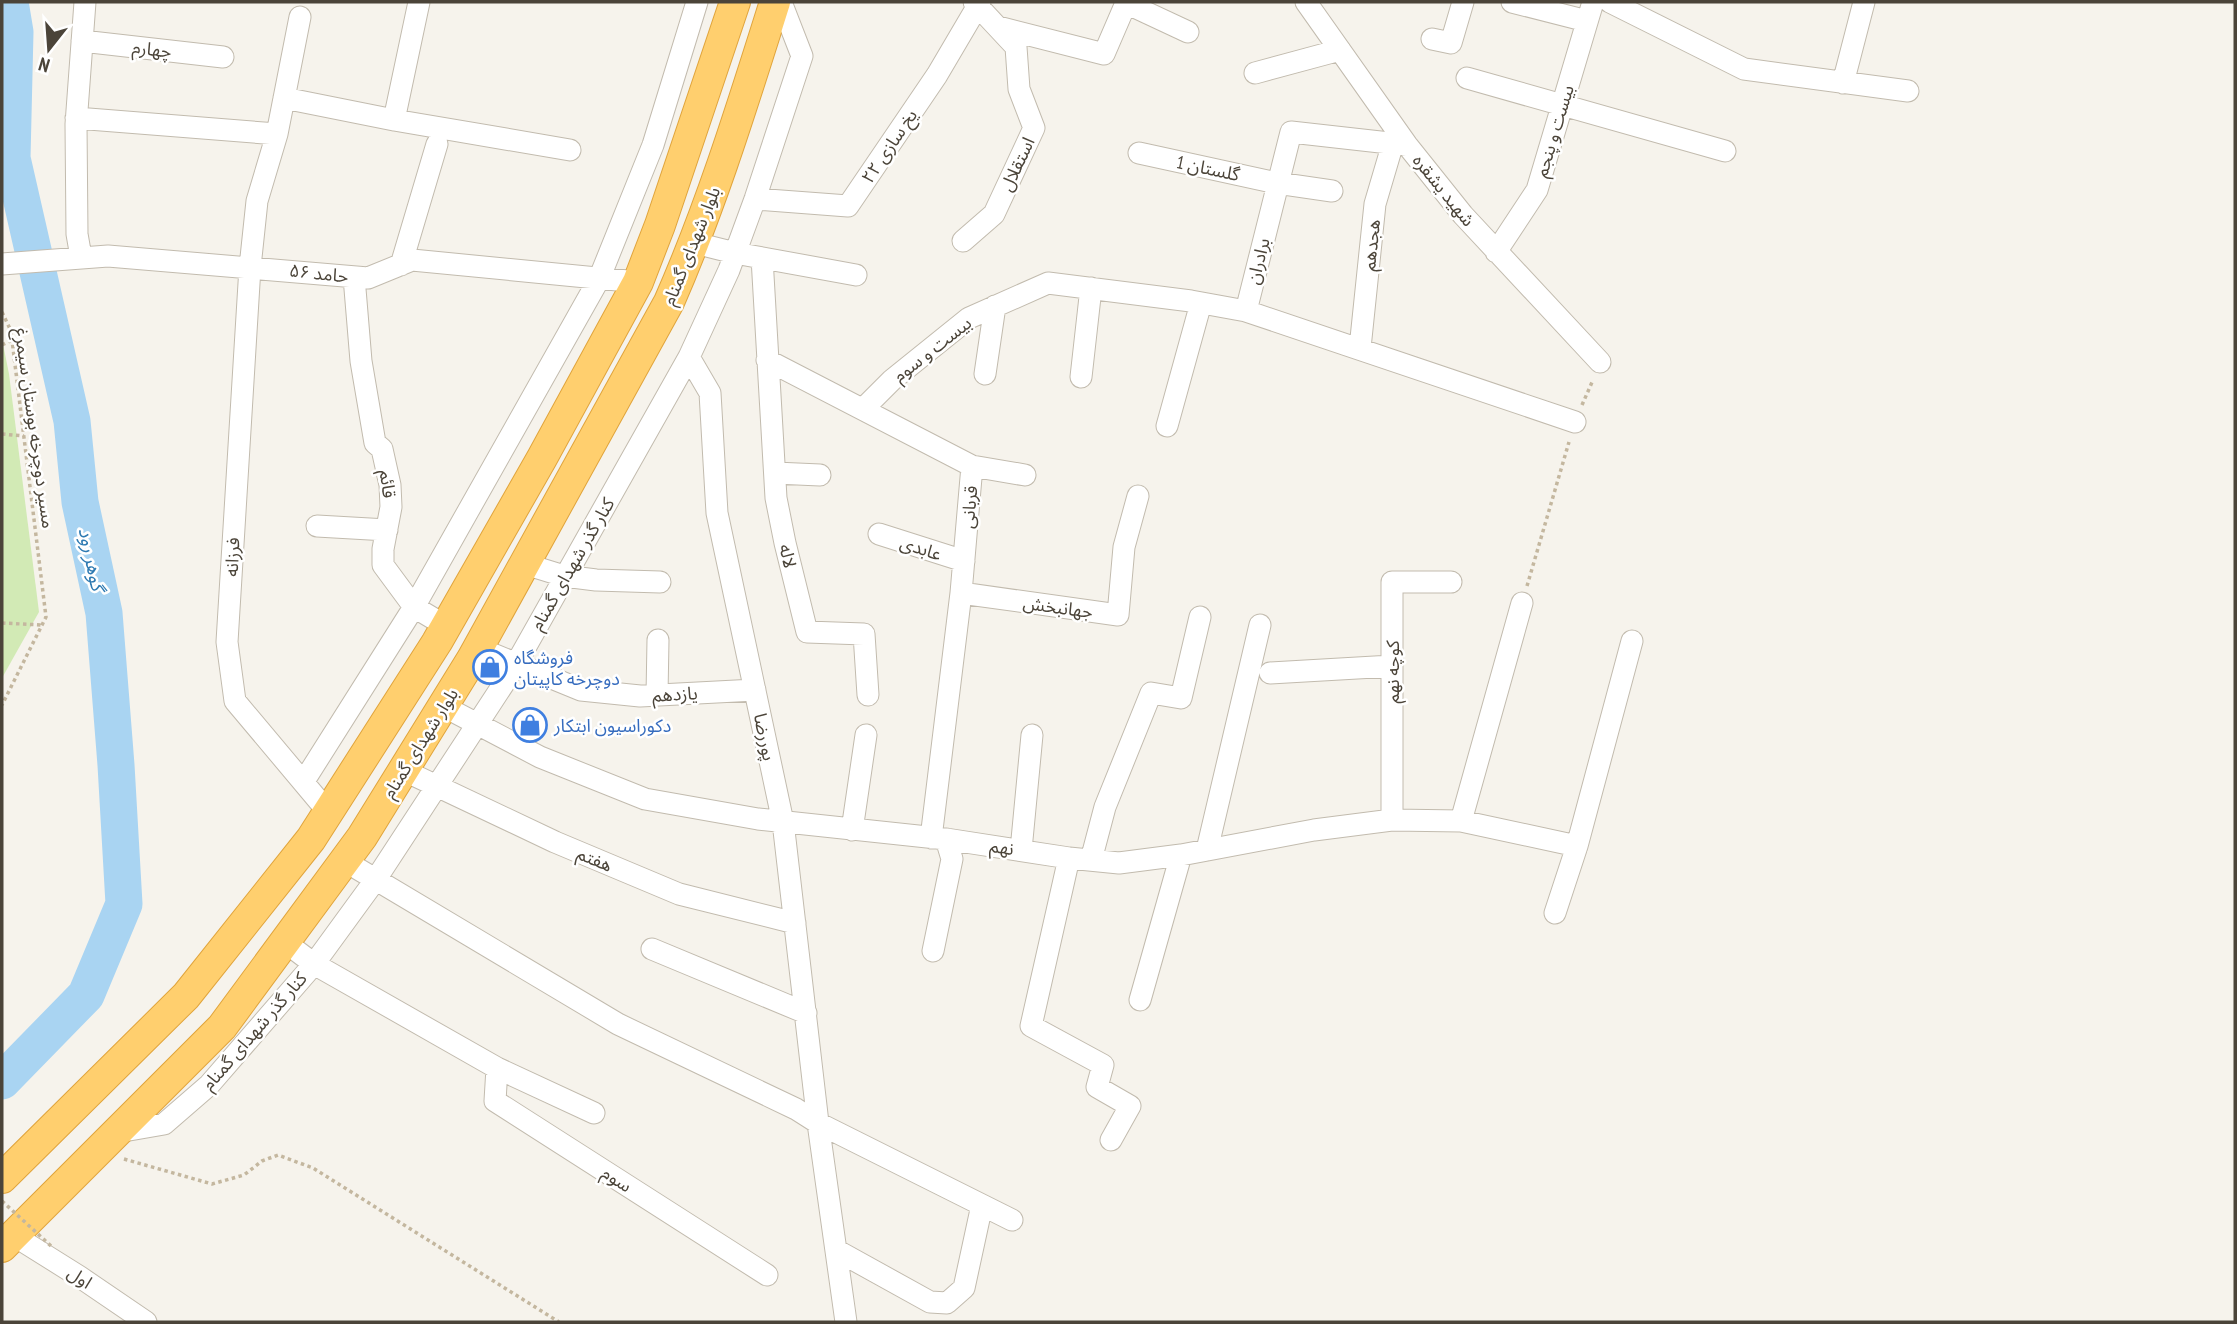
<svg xmlns="http://www.w3.org/2000/svg" width="2237" height="1324" font-family="'PT Sans Narrow','Noto Sans Arabic',sans-serif">
  <rect width="100%" height="100%" fill="#f6f3ec"/>
  <!-- green -->
  <path fill="#d2eab5" d="M2 339 9 374 39 612 2 678Z"/>
  <g fill="none" stroke-linecap="round" stroke-linejoin="round">
    <!-- river -->
    <path stroke="#a9d4f2" stroke-width="37" d="M2 1081 86 995 124 904 116 765 104 613 80 502 72 421 12 158 15 32 10 2"/>
    <!-- minor casing -->
    <g stroke="#c2bbae" stroke-width="23">
      <path id="minor" d="M1306 2 1407 145 1463 215 1600 362
        M1512 2 1587 21
        M1610 2 1744 69 1908 91
        M300 17 277 134 257 201 250 267 227 642 235 701 329 813
        M998 27 1104 54 1126 3 1188 32
        M1432 39 1451 43 1463 2
        M82 41 223 57
        M1255 73 1340 50
        M1467 78 1725 151
        M1843 83 1864 2
        M284 98 394 120 570 150
        M76 118 277 134
        M394 120 419 2
        M1139 153 1277 183 1332 191
        M755 199 848 206 937 75 980 2
        M963 241 994 214 1034 128 1019 89 1016 47 974 2
        M695 243 735 253 856 275
        M1496 252 1537 190 1593 2
        M81 257 77 234 76 124 85 2
        M762 258 776 498 785 543 807 632 864 634 868 695
        M2 264 108 256 368 278 412 260 638 282
        M401 265 437 144
        M354 277 361 361 375 443 382 449 390 485 391 507 383 549V565L414 607 446 626
        M1246 311 1291 132 1407 145
        M1360 348 1375 204 1393 143
        M689 357 710 393 717 513 783 822 818 1123 846 1322
        M767 360 972 466 961 593 931 838
        M985 374 995 306
        M1081 377 1091 288
        M863 409 892 380 969 318 1048 283 1191 301 1246 311 1575 422
        M1167 426 1201 303
        M972 466 1025 475
        M775 473 820 475
        M317 526 387 530
        M879 534 964 561
        M525 564 564 576 596 580 660 582
        M961 593 1118 615 1124 547 1138 496
        M478 648 581 690 640 696 755 690
        M1270 673 1392 666
        M657 695 658 640
        M443 706 540 757 645 799 758 819 946 839 1069 858 1119 863 1181 855 1314 830 1392 820 1461 821 1577 846
        M403 770 555 842 679 894 795 923
        M304 781 414 607 599 279 653 145 697 2
        M1392 820V582H1451
        M1461 821 1522 603
        M852 830 866 735
        M1021 850 1032 735
        M1207 850 1260 625
        M1069 858 1031 1026 1103 1065 1097 1087 1130 1106 1111 1140
        M343 860 618 1024 796 1109 818 1123 1012 1220
        M1091 860 1105 807 1151 693 1181 698 1200 617
        M1555 913 1577 846 1632 641
        M285 942 314 964 497 1068 594 1113
        M652 949 806 1013
        M933 951 952 859 946 839
        M1140 1000 1181 855
        M497 1068 495 1101 767 1275
        M118 1132 164 1124 209 1085 314 964 376 879 512 671 689 357 729 270 755 199 802 56 781 2
        M13 1235 80 1277 146 1322
        M836 1250 930 1302 947 1303 964 1288 982 1205"/>
    </g>
    <!-- highway casing -->
    <g stroke="#e0a43c" stroke-width="32">
      <path id="highway" d="M2 1178 186 996 311 839 437 642 542 458 638 282 660 225 735 2
        M2 1247 222 1027 362 837 472 659 669 302C712 204 743 103 775 2"/>
    </g>
    <!-- path -->
    <path stroke="#c4b79f" stroke-width="3.5" stroke-dasharray="3.5 3.5" stroke-linecap="butt" d="M2 312 11 331 12 340 46 617 2 705
      M2 345 12 340
      M1582 405 1593 380
      M2 434 24 436
      M1527 586 1569 442
      M2 623 42 625
      M124 1159 212 1184 244 1175 262 1161 278 1155 313 1168 559 1322"/>
    <!-- minor -->
    <use href="#minor" stroke="#fff" stroke-width="21"/>
    <!-- highway -->
    <use href="#highway" stroke="#ffcf6e" stroke-width="30"/>
    <!-- path-bridge -->
    <path stroke="#c4b79f" stroke-width="3.5" stroke-dasharray="3.5 3.5" stroke-linecap="butt" d="M2 1201 51 1246"/>
  </g>
  <!-- icons -->
  <defs>
    <g id="shop-ring" transform="scale(1.75)"><circle r="9.5" fill="#fff" stroke="#3f7fe0" stroke-width="1.5"/><path d="M-5-2.5h2.3a2.7 3.5 0 0 1 5.4 0H5L5.5 6h-11ZM-1.5-2.5h3a1.5 2.3 0 0 0-3 0Z" fill="#3f7fe0"/></g>
  </defs>
  <g fill-rule="evenodd">
    <use href="#shop-ring" x="490" y="667"/>
    <use href="#shop-ring" x="530" y="725"/>
  </g>
  <g text-anchor="middle" dominant-baseline="central" stroke-width="5" stroke-linejoin="round" paint-order="stroke">
    <!-- street labels -->
    <g font-size="18" fill="#4b4439" stroke="#fff">
      <text transform="translate(152 49) rotate(7)">چهارم</text>
      <text transform="translate(1554 131) rotate(-73)">بیست و پنجم</text>
      <text transform="translate(889 146) rotate(-56)">یخ سازی ۲۲</text>
      <text transform="translate(1017 164) rotate(-65)">استقلال</text>
      <text transform="translate(1208 168) rotate(12)">گلستان 1</text>
      <text transform="translate(1444 190) rotate(51)">شهید یشقره</text>
      <text transform="translate(1371 245) rotate(-84)">هجدهم</text>
      <text transform="translate(691 246) rotate(-68)">بلوار شهدای گمنام</text>
      <text transform="translate(1258 261) rotate(-76)">برادران</text>
      <text transform="translate(319 273) rotate(6)">حامد ۵۶</text>
      <text transform="translate(932 349) rotate(-38)">بیست و سوم</text>
      <text transform="translate(35 428) rotate(82)">مسیر دوچرخه بوستان سیمرغ</text>
      <text transform="translate(388 484) rotate(83)">قائم</text>
      <text transform="translate(969 507) rotate(-85)">قربانی</text>
      <text transform="translate(921 548) rotate(18)">عابدی</text>
      <text transform="translate(788 556) rotate(77)">لاله</text>
      <text transform="translate(232 557) rotate(-87)">فرزانه</text>
      <text transform="translate(572 564) rotate(-60)">کنار گذر شهدای گمنام</text>
      <text transform="translate(1058 607) rotate(8)">جهانبخش</text>
      <text transform="translate(1392 672) rotate(-90)">کوچه نهم</text>
      <text transform="translate(675 694) rotate(-3)">یازدهم</text>
      <text transform="translate(765 737) rotate(78)">پوررضا</text>
      <text transform="translate(420 743) rotate(-58)">بلوار شهدای گمنام</text>
      <text transform="translate(1002 847) rotate(9)">نهم</text>
      <text transform="translate(595 859) rotate(23)">هفتم</text>
      <text transform="translate(254 1031) rotate(-49)">کنار گذر شهدای گمنام</text>
      <text transform="translate(617 1179) rotate(33)">سوم</text>
      <text transform="translate(80 1277) rotate(33)">اول</text>
    </g>
    <!-- shop labels -->
    <g font-size="18" fill="#366cbe" stroke="#fff" text-anchor="start">
      <text x="514" y="657">فروشگاه<tspan x="514" dy="21">دوچرخه کاپیتان</tspan></text>
      <text x="554" y="725">دکوراسیون ابتکار</text>
    </g>
    <!-- water labels -->
    <g font-size="19" font-style="italic" fill="#2e7ab2" stroke="#fff">
      <text transform="translate(92 559) rotate(78)">گوهر رود</text>
    </g>
  </g>
  <!-- border -->
  <rect width="2237" height="1324" fill="none" stroke="#4b4439" stroke-width="7"/>
  <!-- north arrow -->
  <g transform="translate(49 49) rotate(197)" stroke="#ffffff" stroke-width="5" paint-order="stroke">
  <path d="M0-5L12 26L0 18L-12 26Z" fill="#4b4439"/>
  <text y="-10" font-size="19" font-weight="bold" text-anchor="middle" fill="#4b4439">N</text>
  </g>
</svg>
